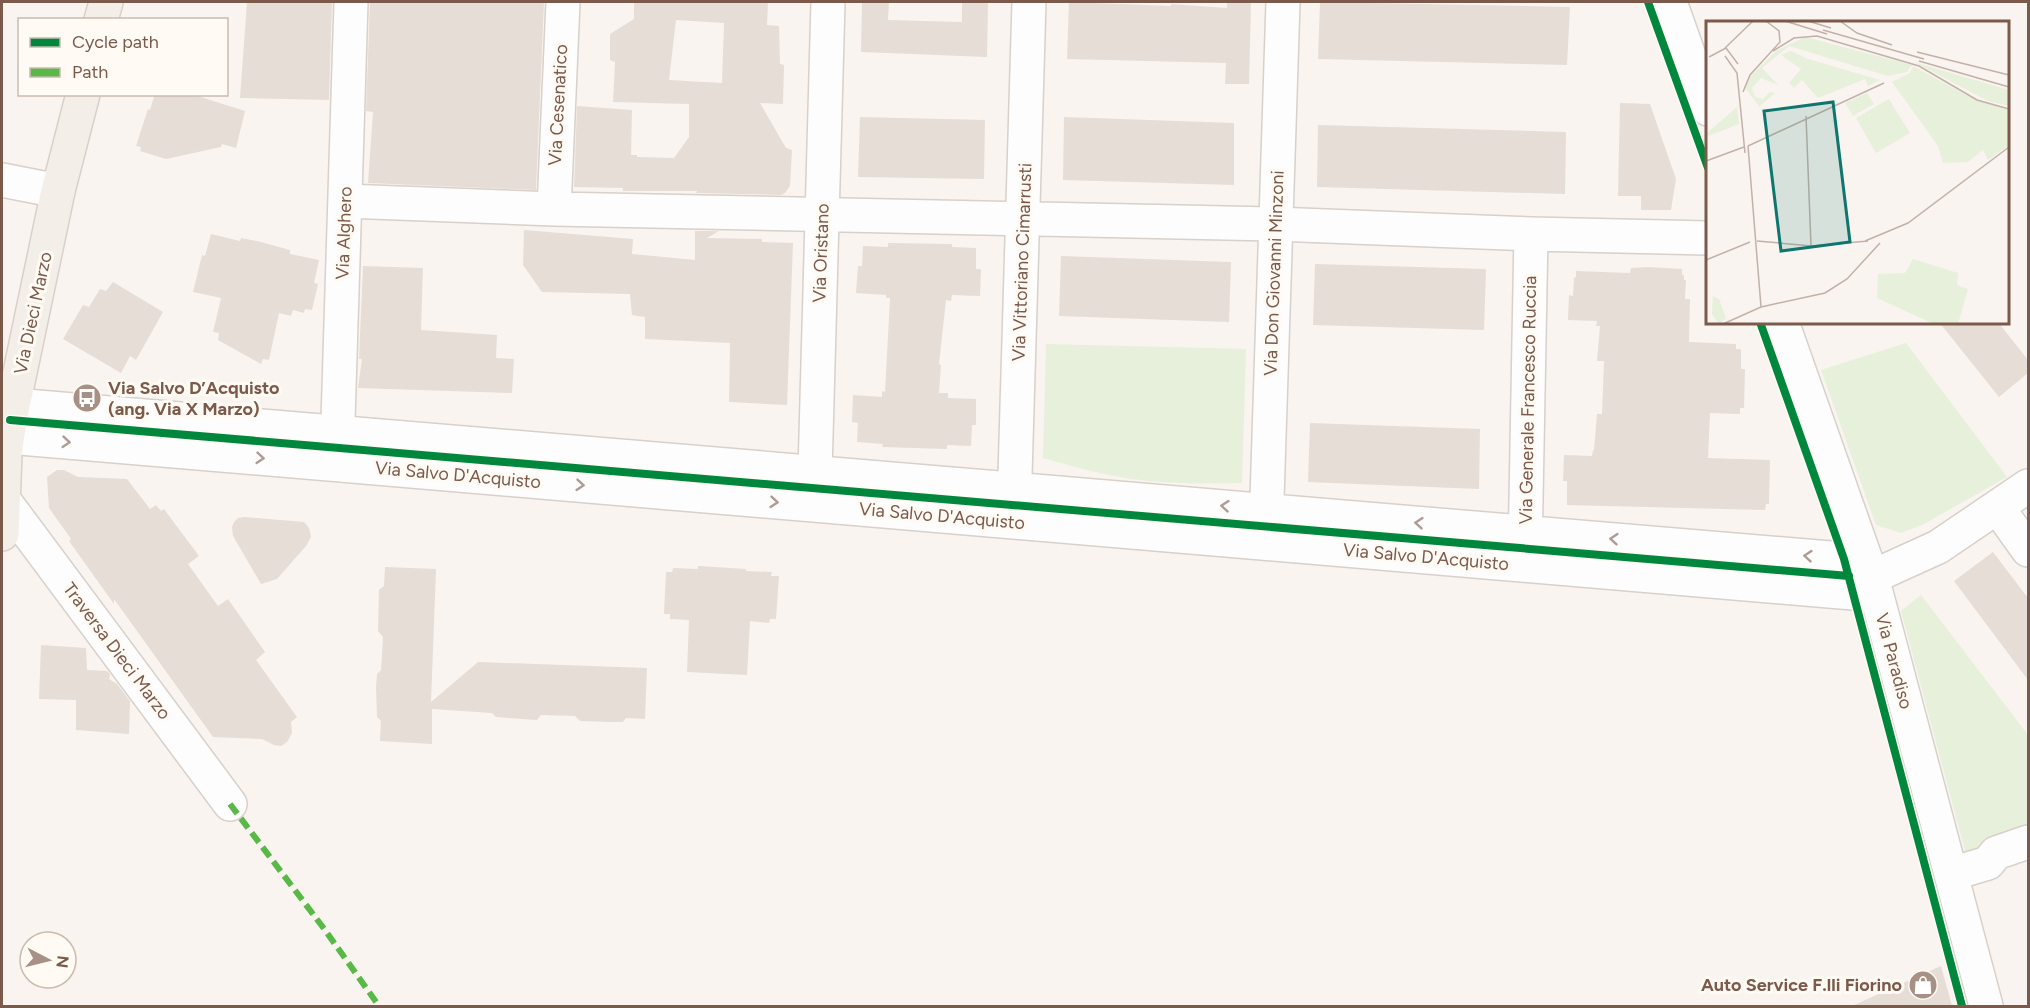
<svg xmlns="http://www.w3.org/2000/svg" width="2030" height="1008" font-family="Figtree,sans-serif">
  <rect width="100%" height="100%" fill="#f9f4ef"/>
  <!-- green -->
  <path fill="#e7f0da" d="M1906 343 2007 477 1924 524 1901 533 1876 525 1821 370Z
    M1046 344 1246 349 1242 483C1215 483 1189 484 1162 482 1122 480 1081 469 1043 458Z
    M1921 595 2028 735V830L2001 841 1965 851 1901 611Z"/>
  <!-- building -->
  <path fill="#e6ddd6" fill-rule="evenodd" d="M247 2H332L329 100 240 98Z
    M370 2H544L536 190 368 183 373 112 366 111Z
    M634 2H768L767 25 779 26 780 64 784 65 783 104 760 103 786 148 792 150 790 186 785 193 781 195 696 193 697 191H623V188L574 187 577 106 632 110 631 155H637V157L674 158 689 137V104L613 102 615 62 610 60V34L634 19ZM676 20 724 23 722 83 669 80Z
    M862 2H889L888 20 962 22V3H988L987 57 861 52Z
    M1069 2 1171 6V4L1227 8V2H1251L1249 84H1225L1226 63 1067 59Z
    M1320 2 1570 7 1567 65 1318 59Z
    M155 94H191L245 111 236 148 222 144 221 147 166 159 140 151 141 147 136 146 148 109 150 110Z
    M1620 103 1650 104 1676 179 1671 210H1641V196H1618Z
    M860 117 985 120 984 179 858 177Z
    M1064 117 1234 123V185L1063 180Z
    M1318 125 1566 132 1565 194 1317 187Z
    M524 230 633 239 632 254 695 260V231H719L707 238 762 239V242L793 243 787 405 729 402 730 343 645 339V317L632 315 630 294 542 292 523 265Z
    M211 234 240 241 241 238 261 242 290 250V254L319 260 314 283 318 284 312 310 305 309 304 313 293 310 291 316 279 313 269 360 263 359 261 364 218 340 219 333 213 332 221 298 193 292 202 255 205 256Z
    M888 243 952 244V247L976 248V269H981L980 296 952 295 951 301 946 300 939 364 941 365 939 393H948V398L976 399V425H972L971 446 947 445V449L882 447 883 444 857 442 858 423 852 422 853 395 882 397V391L885 392 890 298H886V295L856 293 858 266H862L863 246 888 247Z
    M1061 256 1231 262 1229 322 1059 316Z
    M1315 264 1486 269 1484 330 1313 325Z
    M363 266 423 268 421 330 497 335 496 358 514 359 512 393 358 388 362 359H359Z
    M1648 267 1682 269V275H1684V280H1686L1685 299H1690L1689 342 1736 344V349H1741V369H1745L1744 408H1740V414L1710 413 1708 458 1770 460 1769 504H1766L1765 510 1567 505V481H1563L1564 455 1592 456 1593 450H1594L1597 414H1602L1604 361H1597L1600 326H1596L1597 321 1568 320 1569 295 1573 296 1574 278 1576 277V271L1630 273 1631 268Z
    M113 282 163 312 136 360 130 356 121 373 63 339 83 305 89 307 100 289 106 291Z
    M1939 322H1998L2028 360V373L1999 397Z
    M1310 423 1480 429 1479 489 1308 482Z
    M57 470H64L78 477 127 479 150 509 156 505 161 511 164 509 199 556 188 564 218 606 228 599 265 652 256 660 297 717 291 722 292 733 287 742 281 746 274 745 262 739 213 737 114 599V604L69 541 71 539 49 508 47 477Z
    M244 517 304 522 309 528 311 537 306 546 277 579 261 584 233 536 232 527 234 522 238 518Z
    M1993 552 2028 598V680L1954 581Z
    M698 566 746 569V571L772 572 771 576H779L776 619H770L769 623 750 621 747 675 687 672 689 620 670 619V614H664L666 572H672L673 568 698 569Z
    M385 567 436 569 431 702 478 662 647 668 645 719 626 718 623 722H609L580 721 575 716 541 715 537 720 496 717 492 713 432 709V744L380 741 381 721 377 717 376 687 377 674 381 670 383 637 378 631 379 590 384 586Z
    M41 645 86 648 87 670 107 671 110 674 109 679 117 684 130 701 129 734 76 730V700L39 699Z
    M1941 966 1952 1006H1852Z"/>
  <g fill="none" stroke-linecap="round" stroke-linejoin="round">
    <!-- minor casing -->
    <g stroke="#d8d0ca" stroke-width="36">
      <path id="minor" d="M1670 2 1708 109
        M2 180 58 191
        M345 201 554 209 1275 224 1531 234 1708 238
        M554 209 563 2
        M1782 322 1872 577 1986 1006
        M14 405 1866 561
        M8 437 1876 595
        M337 452 351 2
        M813 494 815 472 828 2
        M3 499 230 804
        M1998 508 2028 550
        M1014 509 1029 2
        M1266 530 1283 2
        M1525 553 1531 234
        M1872 577 1938 547 2028 486
        M1951 874 1988 863 1996 853 2028 842"/>
    </g>
    <!-- major casing -->
    <g stroke="#dad0cb" stroke-width="36">
      <path id="major" d="M101 20 106 2
        M2 534 5 454 10 420 58 191 83 94"/>
    </g>
    <!-- minor -->
    <use href="#minor" stroke="#fefdfd" stroke-width="33"/>
    <!-- major -->
    <use href="#major" stroke="#f3eee7" stroke-width="33"/>
    <!-- quiet -->
    <path stroke="#58b947" stroke-width="6" stroke-dasharray="12 6" stroke-linecap="butt" d="M230 804 325 930 379 1006"/>
    <!-- cycleway casing -->
    <g stroke="#fffaf3" stroke-width="11">
      <path id="cycleway" d="M1648 2 1708 168
        M1760 322 1844 559 1962 1006
        M10 420 1849 576"/>
    </g>
    <!-- cycleway -->
    <use href="#cycleway" stroke="#00873e" stroke-width="8"/>
  </g>
  <!-- one-way arrows -->
  <defs><path id="oneway-chevron" d="M-2-3.5L2.5 0L-2 3.5" fill="none" stroke-width="1.6" stroke-linecap="round" stroke-linejoin="round" transform="scale(1.5)"/></defs>
  <g stroke="#af9b93">
    <use href="#oneway-chevron" transform="translate(66 442) rotate(5)"/>
    <use href="#oneway-chevron" transform="translate(260 458) rotate(5)"/>
    <use href="#oneway-chevron" transform="translate(580 485) rotate(5)"/>
    <use href="#oneway-chevron" transform="translate(774 502) rotate(5)"/>
    <use href="#oneway-chevron" transform="translate(1225 506) rotate(-175)"/>
    <use href="#oneway-chevron" transform="translate(1419 523) rotate(-175)"/>
    <use href="#oneway-chevron" transform="translate(1614 539) rotate(-175)"/>
    <use href="#oneway-chevron" transform="translate(1808 556) rotate(-175)"/>
  </g>
  <!-- icons -->
  <defs>
    <g id="bus-disc" transform="scale(1.5)"><circle r="9.5" fill="#a79085" stroke="#fffaf3"/><path d="M-5-6H5V4H4V6H2V4H-2V6H-4V4H-5ZM-3.5-4V0h7V-4ZM-3.5 1.2v1.5H-2V1.2ZM2 1.2v1.5H3.5V1.2Z" fill="#fff"/></g>
    <g id="shop-disc" transform="scale(1.5)"><circle r="9.5" fill="#a79085" stroke="#fffaf3"/><path d="M-5-2.5h2.3a2.7 3.5 0 0 1 5.4 0H5L5.5 6h-11ZM-1.5-2.5h3a1.5 2.3 0 0 0-3 0Z" fill="#fff"/></g>
  </defs>
  <g fill-rule="evenodd">
    <use href="#bus-disc" x="87" y="398"/>
    <use href="#shop-disc" x="1923" y="985"/>
  </g>
  <g text-anchor="middle" dominant-baseline="central" stroke-width="6" stroke-linejoin="round" paint-order="stroke">
    <!-- street labels -->
    <g font-size="18" fill="#7b5a4c" stroke="#fffaf3">
      <text transform="translate(558 105) rotate(-87)">Via Cesenatico</text>
      <text transform="translate(344 233) rotate(-88)">Via Alghero</text>
      <text transform="translate(821 253) rotate(-88)">Via Oristano</text>
      <text transform="translate(1022 262) rotate(-88)">Via Vittoriano Cimarrusti</text>
      <text transform="translate(1274 273) rotate(-88)">Via Don Giovanni Minzoni</text>
      <text transform="translate(33 313) rotate(-78)">Via Dieci Marzo</text>
      <text transform="translate(1528 400) rotate(-89)">Via Generale Francesco Ruccia</text>
      <text transform="translate(458 475) rotate(5)">Via Salvo D'Acquisto</text>
      <text transform="translate(942 516) rotate(5)">Via Salvo D'Acquisto</text>
      <text transform="translate(1426 557) rotate(5)">Via Salvo D'Acquisto</text>
      <text transform="translate(117 651) rotate(53)">Traversa Dieci Marzo</text>
      <text transform="translate(1894 661) rotate(75)">Via Paradiso</text>
    </g>
    <!-- poi labels -->
    <g font-size="18" font-weight="bold" fill="#7b5a4c" stroke="#fffaf3" text-anchor="start">
      <text x="108" y="388">Via Salvo D’Acquisto<tspan x="108" dy="21">(ang. Via X Marzo)</tspan></text>
      <text x="1902" y="985" text-anchor="end">Auto Service F.lli Fiorino</text>
    </g>
  </g>
  <!-- overview -->
  <g transform="translate(1706 21)">
    <rect width="303" height="303" fill="#f9f4ef"/>
    <path d="M99 16 206 44 201 51 182 55 83 25 56 47 72 64 55 57 46 67 49 76 57 78 64 71 69 72 54 85 57 90 40 68 41 59 70 30ZM85 30 102 38 174 59 162 65 159 58 112 77 96 59 88 67 83 62 95 48 75 34ZM208 41 303 69V85L282 80ZM207 45 260 74 303 89V124L282 139 277 129 262 141 237 142 232 125 186 61 204 52ZM161 72 168 83 147 95 139 82ZM183 78 204 112 170 132 150 97ZM31 86 33 103 2 115 1 112ZM207 238 252 252 251 264 262 268 252 303H228L171 277 172 253 199 252ZM7 275 13 278 20 297 13 303 6 293Z" fill="#e7f0da"/>
    <path fill="none" stroke="#c3b1a9" stroke-width="1.5" d="M79 0 121 13M102 0 125 7M134 0 151 12 186 24M117 9 218 38M19 27 47 0M67 30 88 17 111 15 213 45 271 79 303 88M211 31 303 54M19 35 31 52 39 132M3 36 20 27 32 43M213 40 303 66M37 71 44 54 74 21 73 10 60 0M100 95 105 225M42 125 178 62M0 140 38 126M51 220 106 225 162 220M159 220 202 202 303 126M0 239 44 221M55 286 119 272 141 258 174 222M17 303 55 286 42 125"/>
    <path fill="#0f766e" fill-opacity="0.15" stroke="#0f766e" stroke-width="3" d="M127 81 144 221 75 230 58 90Z"/>
    <rect width="303" height="303" fill="none" stroke="#7b5a4c" stroke-width="3"/>
  </g>
  <!-- border -->
  <rect width="2030" height="1008" fill="none" stroke="#7b5a4c" stroke-width="6"/>
  <!-- legend -->
  <rect x="18" y="18" width="210" height="78" fill="#fffaf3" stroke="#cabab0" stroke-width="1.5"/>
  <rect x="30" y="38" width="30" height="9" fill="#00873e" stroke="#cabab0" stroke-width="1.5"/>
  <text x="72" y="48" font-size="18" fill="#7b5a4c">Cycle path</text>
  <rect x="30" y="68" width="30" height="9" fill="#58b947" stroke="#cabab0" stroke-width="1.5"/>
  <text x="72" y="78" font-size="18" fill="#7b5a4c">Path</text>
  <!-- north arrow -->
  <g transform="translate(48 960) rotate(97)"><circle r="28" fill="#fffaf3" stroke="#cabab0" stroke-width="1.5"/>
  <path d="M0-4.5L10 22L0 15L-10 22Z" fill="#a79085"/>
  <text y="-9" font-size="16" font-weight="bold" text-anchor="middle" fill="#7b5a4c">N</text>
  </g>
</svg>
